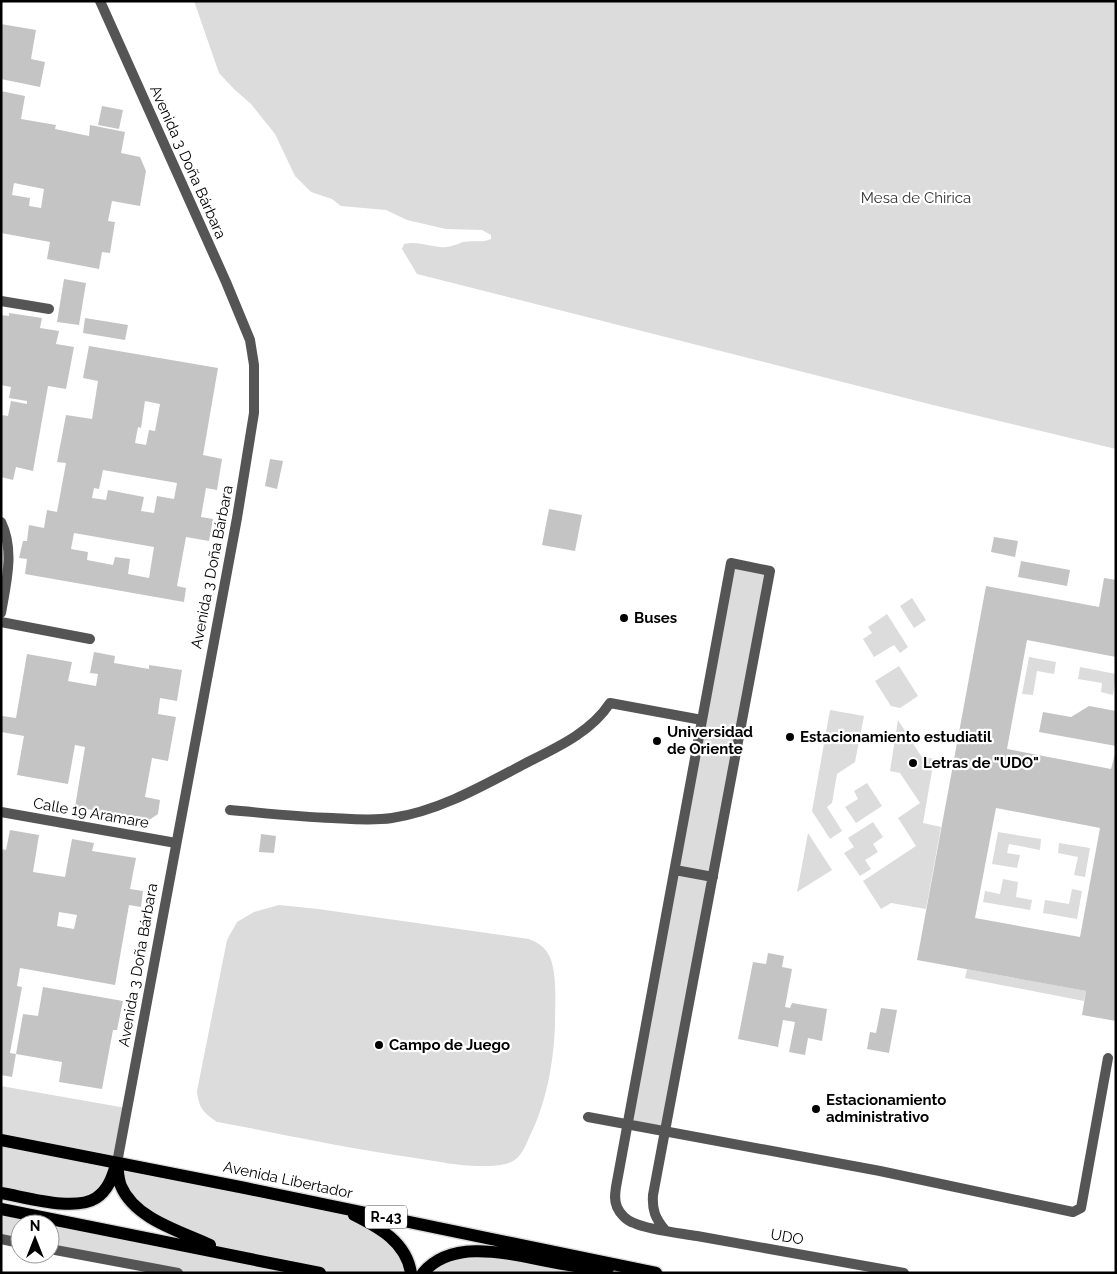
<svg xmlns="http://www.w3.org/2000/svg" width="1117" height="1274" font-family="Raleway,sans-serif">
  <rect width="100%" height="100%" fill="#fff"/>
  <!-- green -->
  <path fill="#dcdcdc" d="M194 1H1116V449L933 405 417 274 402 249 404 244C416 241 428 246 440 247 449 248 455 245 463 242 473 240 482 243 491 239V235L482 230 446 229 407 220 386 210 341 206 332 199 311 192 295 176 275 134 251 104 234 89 219 73Z
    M732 566 768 572 711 874 677 868Z
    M912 598 926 620 914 628 900 606Z
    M887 614 908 647 900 653 894 645 874 657 863 639 872 633 868 627Z
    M1029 657 1056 662 1054 674 1037 671 1033 695 1022 694Z
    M899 666 918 696 900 708 891 706 875 681Z
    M1080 667 1116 674 1113 695 1101 692 1102 683 1078 679Z
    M830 710 864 716 855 762 837 774 832 803 827 807 842 831 830 839 812 811Z
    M898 720 921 756 934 759 923 823 941 827 926 909 891 903 881 909 863 881 916 846 898 818 920 803 900 773 890 771Z
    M867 783 882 806 856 823 845 807 858 799 854 791Z
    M873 822 883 837 873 844 878 852 865 860 871 869 860 876 844 853 854 847 848 838Z
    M998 832 1041 839 1040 850 1009 844 1007 853 1020 855 1017 868 992 864Z
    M808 833 832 870 797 892Z
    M1059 843 1090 848 1085 877 1074 875 1078 857 1058 853Z
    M676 872 710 879 663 1128 630 1122Z
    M1003 879 1018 882 1016 897 1032 900 1030 910 983 902 985 891 1000 894Z
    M1072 889 1082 891 1077 919 1043 913 1045 900 1069 904Z
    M279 905 318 909 529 939C536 942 542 945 547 952 558 967 555 1004 555 1023 554 1063 546 1105 528 1140 525 1148 520 1157 513 1161 504 1166 489 1166 479 1166 458 1166 436 1161 415 1158 349 1149 283 1134 217 1122 203 1112 199 1109 197 1091L227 940 237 922 254 912Z
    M967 969 1086 991 1084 1001 965 978Z
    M1 1086 126 1108 116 1161 1 1139Z
    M1 1140 339 1207 389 1235 411 1273H320L302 1269 286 1273H178L50 1249V1224H20V1243L1 1239V1209L229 1254 155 1219 111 1181 84 1203 1 1193Z
    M458 1252 656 1273H423Z"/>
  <!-- building -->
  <path fill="#c4c4c4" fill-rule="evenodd" d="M1 24 36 30 31 59 45 62 40 87 1 79Z
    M1 91 25 96 21 119 56 125 55 129 89 136 90 125 125 132 121 153 140 157 146 171 140 206 112 201 108 221 115 222 110 253 102 252 99 269 47 259 50 242 1 233ZM14 183 44 189 41 208 29 206 30 198 12 195Z
    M102 106 123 110 119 129 98 125Z
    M64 279 86 283 79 325 57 322Z
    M9 313 42 318 40 328 59 331 56 344 74 347 66 389 48 386 33 471 16 467 13 480 1 477V415L8 416 11 401 27 404V401L9 398 11 387 1 385V315L9 316Z
    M85 318 128 325 125 340 83 333Z
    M89 346 218 368 203 455 222 459 217 490 206 488 201 517 213 519 209 541 186 537 177 586 186 588 184 602 25 574 27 559 19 558 23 541H27L29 525 44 528 47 510 57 512 66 463 57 462 66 415 92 419 98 381 83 378ZM145 401 160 404 155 431 149 430 146 445 135 443 138 427 141 428ZM103 470 177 483 174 499 157 496 154 513 141 511 144 497 108 490 106 500 92 498 94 488 99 489ZM74 533 154 547 149 578 128 574 130 559 115 557 113 565 87 560 88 552 71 549Z
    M270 459 283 461 277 489 265 486Z
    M549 509 582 515 575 551 542 545Z
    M994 537 1018 541 1015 557 991 552Z
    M1021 561 1070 570 1067 586 1018 577Z
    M1104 578 1116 580V657L1027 640 1007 749 1111 769 1116 750V1021L1082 1015 1086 991 917 960 986 586 1099 607ZM996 808 1100 828 1080 937 975 918Z
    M94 652 115 656 114 663 149 669V665L182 670 177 701 160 698 158 714 176 717 168 761 152 758 145 797 160 800 158 814 149 820 75 807 85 747 75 745 68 784 17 775 24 736 1 732 2 716 16 718 27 654 72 662 68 681 96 686 98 674 90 673Z
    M1089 706 1116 711V746L1039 732 1043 712 1071 717Z
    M10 830 39 835 33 872 65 877 72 839 94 843 92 851 136 858 130 889 143 891 141 907 129 905 115 985 20 968 17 986 22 987 10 1053 16 1054 12 1077 1 1075V849L6 850ZM59 912 77 915 74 929 57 926Z
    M261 834 276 836 274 853 259 852Z
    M768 953 784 956 782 967 792 969 785 1007 790 1008 792 1003 827 1009 822 1041 808 1038 805 1055 789 1052 795 1022 783 1020 778 1047 738 1039 753 962 766 964Z
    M43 987 123 1001 117 1030H113L102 1089 59 1082 62 1062 16 1054 23 1014 38 1016Z
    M881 1008 897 1010 889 1053 867 1049 870 1032 876 1033Z"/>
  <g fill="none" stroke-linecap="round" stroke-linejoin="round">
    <!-- primary casing -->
    <g stroke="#dbdbdb" stroke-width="15">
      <path id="primary" d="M1 1140 245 1188 656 1273
        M117 1163C118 1170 118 1179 121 1186 135 1219 180 1231 210 1245
        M1 1193C26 1197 74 1212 96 1198 108 1190 112 1178 116 1165
        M1 1209 320 1273
        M354 1215C380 1228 406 1242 411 1273
        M423 1273C464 1224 555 1274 609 1267"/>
    </g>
    <!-- service -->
    <path stroke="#555" stroke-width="10" d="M230 810C264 813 298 817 332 818 352 819 372 821 392 818 440 811 486 784 528 762 558 747 591 732 610 703L702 720
      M675 870 713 877
      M588 1117 880 1171 1073 1212 1081 1208 1108 1058
      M665 1230C655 1218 652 1210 653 1195L770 571 731 563 616 1187C615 1194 614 1200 617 1207 620 1214 627 1221 634 1223 649 1230 679 1233 697 1236L904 1273"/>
    <!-- minor -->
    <path stroke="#555" stroke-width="10" d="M100 1 226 282 250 340 254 365V413L237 518 117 1163
      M1 301 49 309
      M1 522C15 550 6 584 1 613
      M1 622 90 639
      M1 812 176 843
      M1 1239 20 1243
      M50 1249 178 1273"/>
    <!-- primary -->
    <use href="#primary" stroke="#000" stroke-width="12"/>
  </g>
  <!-- markers -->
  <g fill="#000" stroke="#fff" stroke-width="2">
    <circle cx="624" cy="618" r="5"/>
    <circle cx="790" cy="737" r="5"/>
    <circle cx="657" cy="741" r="5"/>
    <circle cx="913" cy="763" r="5"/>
    <circle cx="379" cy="1045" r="5"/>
    <circle cx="816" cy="1109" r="5"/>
  </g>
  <g text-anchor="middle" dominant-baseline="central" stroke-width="4.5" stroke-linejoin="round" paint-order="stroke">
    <!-- shield labels -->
    <rect fill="#fff" stroke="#4c4c4c" stroke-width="1" x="365" y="1205.5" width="42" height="23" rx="4"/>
    <g font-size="14" font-weight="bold" fill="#000">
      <text x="386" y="1217">R-43</text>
    </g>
    <!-- street labels -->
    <g font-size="15" fill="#000" stroke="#fff">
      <text transform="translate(188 162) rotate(66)">Avenida 3 Doña Bárbara</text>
      <text transform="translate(212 567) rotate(-79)">Avenida 3 Doña Bárbara</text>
      <text transform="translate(91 813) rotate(10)">Calle 19 Aramare</text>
      <text transform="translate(138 965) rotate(-80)">Avenida 3 Doña Bárbara</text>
      <text transform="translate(288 1180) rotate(12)">Avenida Libertador</text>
      <text transform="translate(787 1237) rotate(10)">UDO</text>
    </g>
    <!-- park labels -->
    <g font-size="15" fill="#333" stroke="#fff">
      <text x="916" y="198">Mesa de Chirica</text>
    </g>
    <!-- poi labels -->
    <g font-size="15" font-weight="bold" fill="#000" stroke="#fff" text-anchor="start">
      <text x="634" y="618">Buses</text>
      <text x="667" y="732">Universidad<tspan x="667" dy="17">de Oriente</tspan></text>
      <text x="800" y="737">Estacionamiento estudiatil</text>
      <text x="923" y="763">Letras de "UDO"</text>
      <text x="389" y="1045">Campo de Juego</text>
      <text x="826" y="1100">Estacionamiento<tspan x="826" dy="17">administrativo</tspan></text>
    </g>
  </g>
  <!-- border -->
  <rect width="1117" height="1274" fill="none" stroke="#000000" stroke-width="5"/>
  <!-- north arrow -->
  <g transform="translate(35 1239)"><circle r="24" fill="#ffffff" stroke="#999999"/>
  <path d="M0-4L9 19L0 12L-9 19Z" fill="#000000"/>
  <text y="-8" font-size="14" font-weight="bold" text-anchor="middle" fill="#000000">N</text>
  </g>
</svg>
